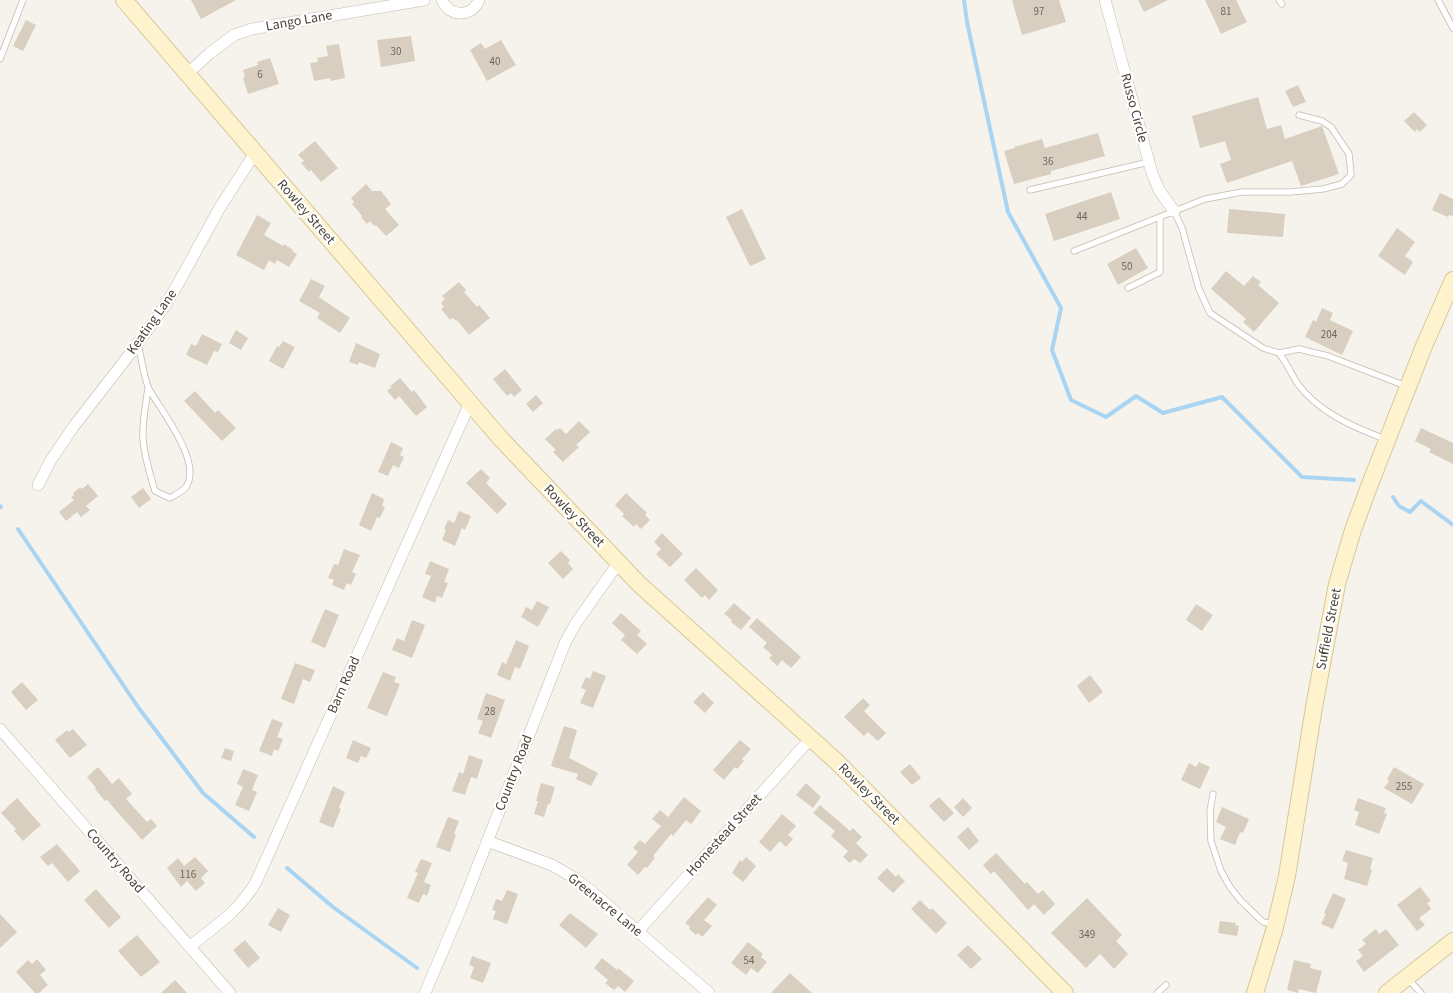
<svg xmlns="http://www.w3.org/2000/svg" width="1453" height="993" font-family="'Source Sans 3',sans-serif">
  <rect width="100%" height="100%" fill="#f6f3ec"/>
  <g fill="none" stroke-linecap="round" stroke-linejoin="round">
    <!-- stream -->
    <path stroke="#a9d4f2" stroke-width="4" d="M964 0 967 22 1008 212 1061 308 1052 350 1071 400 1106 417 1136 396 1163 413 1222 397 1302 477 1354 480
      M1393 497 1399 506 1410 512 1421 501 1453 525
      M0 506 1 507
      M18 529 138 707 203 793 254 837
      M287 868 333 907 417 968"/>
  </g>
  <!-- building -->
  <path fill="#d8cfc1" d="M191 0H236L201 19Z
    M1012 0H1059L1066 22 1022 35Z
    M1138 0H1168L1144 12Z
    M1205 0H1236L1247 22 1221 34Z
    M26 20 36 25 23 51 13 46Z
    M411 36 415 61 381 67 377 40Z
    M501 40 516 65 487 81 470 50 481 43 485 49Z
    M339 44 345 78 331 81 330 78 314 81 310 63 318 62 317 58 328 56 326 46Z
    M270 58 279 84 248 94 243 78 245 77 243 70 258 65 257 62Z
    M1298 85 1306 102 1293 107 1285 91Z
    M1258 97 1267 129 1281 125 1285 139 1322 126 1339 174 1301 186 1292 161 1227 183 1220 164 1231 160 1225 141 1200 148 1192 116Z
    M1414 112 1427 125 1420 132 1417 129 1415 132 1404 121Z
    M1098 133 1105 156 1051 171V174L1014 184 1004 151 1015 148 1014 147 1042 139 1045 148Z
    M315 141 338 168 321 182 311 170 309 172 301 163 304 161 298 155Z
    M366 184 372 191H381L391 204 385 209 399 225 386 236 376 225 374 226 370 221 367 224 361 217 362 216 352 204 354 202 351 198Z
    M1111 192 1120 219 1054 241 1045 214Z
    M1440 193 1453 199V216L1449 215 1448 217 1432 210Z
    M742 209 766 259 750 266 726 217Z
    M1229 209 1285 214 1283 237 1227 233Z
    M257 215 271 223 264 235 283 246 284 244 293 250 292 251 297 254 289 267 277 260 275 264 269 260 264 270 236 255Z
    M1397 228 1415 242 1405 256 1413 262 1405 275 1378 256Z
    M1136 248 1148 268 1118 285 1107 264Z
    M1226 271 1244 286 1253 276 1261 282 1258 285 1279 303 1254 332 1243 322 1246 319 1211 289Z
    M311 279 325 286 319 297 350 318 340 333 317 318 320 313 299 301Z
    M459 282 466 290 464 292 477 307 479 305 490 318 469 335 457 320 456 321 453 318 450 320 441 309 444 307 441 303 445 299 442 296Z
    M1322 308 1333 313 1330 320 1353 331 1342 355 1305 337 1313 320 1316 322Z
    M236 330 248 338 241 350 229 343Z
    M202 334 222 344 218 352 214 351 207 365 186 355 191 344 196 346Z
    M283 341 295 347 283 369 269 361 277 346 279 347Z
    M356 343 380 354 375 368 359 362 358 365 349 362Z
    M505 369 522 390 514 397 511 393 507 396 493 379Z
    M400 378 412 392 414 390 427 407 416 416 399 396 395 400 387 391 392 387 390 386Z
    M195 391 215 413 218 410 236 428 222 441 184 401Z
    M536 395 543 403 533 412 526 404Z
    M579 421 590 432 576 445 579 447 563 462 553 452 556 450 545 439 556 429 557 430 560 428 566 434Z
    M1421 428 1453 443V464L1429 452 1431 449 1415 441Z
    M391 442 403 448 400 455 404 457 399 468 393 465 388 476 378 472Z
    M481 469 490 478 486 483 507 504 497 514 466 483Z
    M88 484 98 496 86 506 90 510 81 517 77 512 66 521 59 512 74 500 71 497 74 495 73 493 80 487 82 489Z
    M143 488 151 499 139 508 131 497Z
    M372 493 384 499 382 506 385 507 380 518 377 517 371 531 359 525Z
    M626 493 647 513 645 515 650 520 641 529 636 524 634 527 622 516 624 514 615 505Z
    M459 511 471 516 465 530 462 528 455 546 442 540 446 530 444 529 448 520 454 523Z
    M662 533 683 554 670 567 656 554 661 549 654 542Z
    M344 549 360 555 352 572 356 574 351 585 347 583 344 590 332 585 334 580 328 578 334 564 338 565Z
    M561 551 570 560 568 563 573 569 563 579 548 563Z
    M430 561 449 569 444 582 448 583 442 598 437 596 435 603 422 597 431 576 425 574Z
    M696 568 718 590 709 600 705 595 702 598 684 580Z
    M537 601 549 607 538 627 521 617 526 607 532 610Z
    M734 603 751 618 741 630 731 622 732 620 724 614Z
    M1196 604 1213 615 1202 631 1186 620Z
    M325 609 339 615 325 648 311 642Z
    M621 613 641 631 637 635 647 644 637 654 621 640 625 635 612 623Z
    M757 618 801 657 791 668 782 660 777 666 769 658 772 655 763 647 767 643 749 627Z
    M412 620 425 625 412 658 392 650 397 638 404 641Z
    M516 640 529 646 520 669 515 667 510 681 497 675 502 662 506 664Z
    M295 663 315 670 310 682 303 679 294 704 281 699Z
    M593 671 606 676 593 708 580 703 586 690 581 688 586 677 590 679Z
    M383 672 396 677 394 682 400 684 387 716 367 708Z
    M1090 675 1103 692 1089 703 1077 686Z
    M22 682 38 700 26 710 11 692Z
    M703 692 714 703 705 713 693 702Z
    M486 693 505 700 491 738 478 733 483 721 477 719Z
    M863 698 870 705 864 711 886 733 878 741 868 732 864 736 844 717Z
    M272 719 283 723 277 737 283 739 278 751 274 749 272 756 259 751Z
    M564 726 577 730 569 758 598 773 591 786 576 779 578 774 551 766Z
    M73 729 87 745 70 758 55 740 67 730 68 732Z
    M353 740 371 748 366 758 361 756 358 763 346 758Z
    M740 740 751 749 742 759 744 761 737 769 735 767 724 780 713 770Z
    M225 748 234 751 231 761 221 758Z
    M469 755 483 760 477 779 471 777 465 795 452 791 459 772 463 774Z
    M1199 762 1210 767 1200 789 1181 780 1189 763 1196 767Z
    M910 764 921 778 912 785 900 772Z
    M98 767 112 784 119 778 132 794 126 799 147 822 151 819 157 826 142 840 107 800 105 801 95 789 96 788 87 777Z
    M1394 767 1424 784 1412 804 1384 788 1389 781 1387 779Z
    M243 769 258 775 252 790 257 792 249 811 235 805 243 787 237 784Z
    M541 783 555 787 550 804H548L544 817 534 814 538 801H536Z
    M806 783 821 797 813 808 796 795Z
    M333 786 345 792 339 808 341 809 333 828 319 822Z
    M684 797 701 811 691 824 686 820 673 836 671 834 653 856 655 858 647 868 645 867 638 875 627 865 638 852 633 848 640 840 645 844 661 826 652 819 660 810 668 817Z
    M939 797 954 813 944 822 929 806Z
    M17 798 41 825 23 841 14 831 16 829 1 813Z
    M963 798 972 808 963 817 954 807Z
    M1358 798 1386 808 1384 813 1387 814 1379 834 1355 825 1359 812 1354 810Z
    M820 805 850 831 853 828 862 837 856 843 868 855 860 863 854 859 850 863 843 857 848 851 831 836 835 831 813 813Z
    M1222 807 1249 819 1243 833 1240 832 1235 845 1220 839 1226 827 1216 822Z
    M782 814 796 826 788 835 793 839 786 847 780 841 770 852 759 842Z
    M448 817 459 821 454 834 456 835 450 852 436 847Z
    M968 827 979 841 969 850 957 837Z
    M57 844 80 871 68 882 52 863 48 866 40 857Z
    M1346 850 1373 858 1370 869 1372 870 1367 886 1344 879 1348 863 1342 861Z
    M996 853 1025 884 1027 882 1038 894 1043 890 1055 904 1044 915 1034 904 1028 910 994 871 991 874 983 865Z
    M195 857 208 871 201 878 205 883 196 891 187 881 181 887 167 868 178 858 184 866Z
    M746 857 756 866 743 882 732 873 740 860 742 862Z
    M421 859 432 863 424 882 431 885 427 896 423 894 419 903 407 898 418 873 415 872Z
    M887 868 896 877 898 874 905 881 893 893 877 878Z
    M1420 887 1431 901 1427 903 1431 909 1419 918 1425 925 1417 931 1397 905Z
    M96 889 121 917 109 928 84 900Z
    M507 890 518 894 507 924 493 919 496 911 492 910 496 899 502 901Z
    M1333 893 1346 899 1333 929 1321 924 1326 914 1324 913Z
    M708 897 717 905 704 920 712 926 702 937 698 933 696 935 689 929 690 927 685 923Z
    M1087 898 1122 935 1116 941 1128 954 1114 969 1100 954 1086 968 1051 933Z
    M920 900 930 910 932 908 947 923 936 934 911 909Z
    M278 908 290 915 281 932 268 925Z
    M570 913 598 934 586 948 559 925Z
    M0 914 17 932 0 948Z
    M1220 921 1236 923 1235 925 1239 926 1237 936 1218 933Z
    M1376 929 1379 934 1386 929 1399 945 1364 972 1356 961 1363 956 1358 950 1366 944 1362 940Z
    M137 935 160 962 141 977 118 951Z
    M245 940 260 958 248 968 233 950Z
    M748 942 763 954 761 957 767 962 758 973 751 968 746 975 731 963Z
    M968 945 982 959 971 969 957 955Z
    M472 956 491 963 483 983 470 978 474 967 469 965Z
    M602 958 617 970 618 968 634 981 625 992 618 986 614 990 605 983 608 980 594 968Z
    M37 959 46 970 40 975 48 985 39 993H35L16 972 28 960 32 964Z
    M1294 960 1311 964 1310 968 1322 971 1316 993 1299 989 1298 993 1287 990Z
    M790 973 812 993H771Z
    M175 980 187 993H161Z"/>
  <g fill="none" stroke-linecap="round" stroke-linejoin="round">
    <!-- lane casing -->
    <g stroke="#c2bbae" stroke-width="7">
      <path id="lane" d="M1279 0 1282 4
        M1438 0 1453 28
        M0 59 23 0
        M1030 190 1149 162
        M1174 211 1182 228 1199 289 1210 313 1263 348 1279 353C1286 362 1291 373 1297 383 1318 412 1353 427 1385 439
        M1074 251 1205 199 1242 192H1290L1323 189 1342 184 1351 175 1349 154 1331 127 1322 121 1299 115
        M1128 288 1160 272V217
        M138 344C141 356 144 378 149 389 161 411 203 462 186 487 183 491 175 495 170 498L155 491C150 474 144 456 143 438 142 422 146 404 148 388
        M1279 353 1299 349 1328 356 1406 386
        M1213 794 1210 811 1211 841 1221 871 1230 887 1241 901 1263 922 1274 924
        M1408 979 1421 993
        M1157 993 1166 985"/>
    </g>
    <!-- street casing -->
    <g stroke="#c2bbae" stroke-width="12">
      <path id="street" d="M442 0C449 17 472 18 479 0
        M1105 0 1152 173 1159 190 1174 211
        M187 74 210 53 234 35 252 29 424 0
        M38 485 51 460 74 426 136 346 166 304 179 282 219 209 255 153
        M0 729 230 993
        M487 841 552 865 571 876 590 890 709 993
        M638 931 811 738
        M190 946C216 926 239 911 256 882L470 403
        M425 993 462 906 565 643 576 623 619 562"/>
    </g>
    <!-- secondary casing -->
    <g stroke="#d6c79b" stroke-width="18">
      <path id="secondary" d="M124 0 501 439 639 584 836 761 1065 993
        M1255 993 1274 931 1287 876 1314 707 1337 584 1353 530 1370 484 1424 346 1453 280
        M1387 993 1453 941"/>
    </g>
    <!-- lane -->
    <use href="#lane" stroke="#fff" stroke-width="5.5"/>
    <!-- street -->
    <use href="#street" stroke="#fff" stroke-width="11"/>
    <!-- secondary -->
    <use href="#secondary" stroke="#fff3cd" stroke-width="16"/>
  </g>
  <g text-anchor="middle" dominant-baseline="central" stroke-width="4.5" stroke-linejoin="round" paint-order="stroke">
    <!-- number labels -->
    <g font-size="11" fill="#6e675b">
      <text x="1039" y="11">97</text>
      <text x="1226" y="11">81</text>
      <text x="396" y="51">30</text>
      <text x="495" y="61">40</text>
      <text x="260" y="74">6</text>
      <text x="1048" y="161">36</text>
      <text x="1082" y="216">44</text>
      <text x="1127" y="266">50</text>
      <text x="1329" y="334">204</text>
      <text x="490" y="711">28</text>
      <text x="1404" y="786">255</text>
      <text x="188" y="874">116</text>
      <text x="1087" y="934">349</text>
      <text x="749" y="960">54</text>
    </g>
    <!-- street labels -->
    <g font-size="14" fill="#4b4439" stroke="#fff">
      <text transform="translate(299 21) rotate(-10)">Lango Lane</text>
      <text transform="translate(1134 108) rotate(75)">Russo Circle</text>
      <text transform="translate(306 212) rotate(49)">Rowley Street</text>
      <text transform="translate(152 322) rotate(-55)">Keating Lane</text>
      <text transform="translate(574 516) rotate(46)">Rowley Street</text>
      <text transform="translate(1329 629) rotate(-79)">Suffield Street</text>
      <text transform="translate(344 685) rotate(-66)">Barn Road</text>
      <text transform="translate(514 773) rotate(-69)">Country Road</text>
      <text transform="translate(869 794) rotate(45)">Rowley Street</text>
      <text transform="translate(724 835) rotate(-48)">Homestead Street</text>
      <text transform="translate(115 861) rotate(49)">Country Road</text>
      <text transform="translate(605 905) rotate(39)">Greenacre Lane</text>
    </g>
  </g>
</svg>
